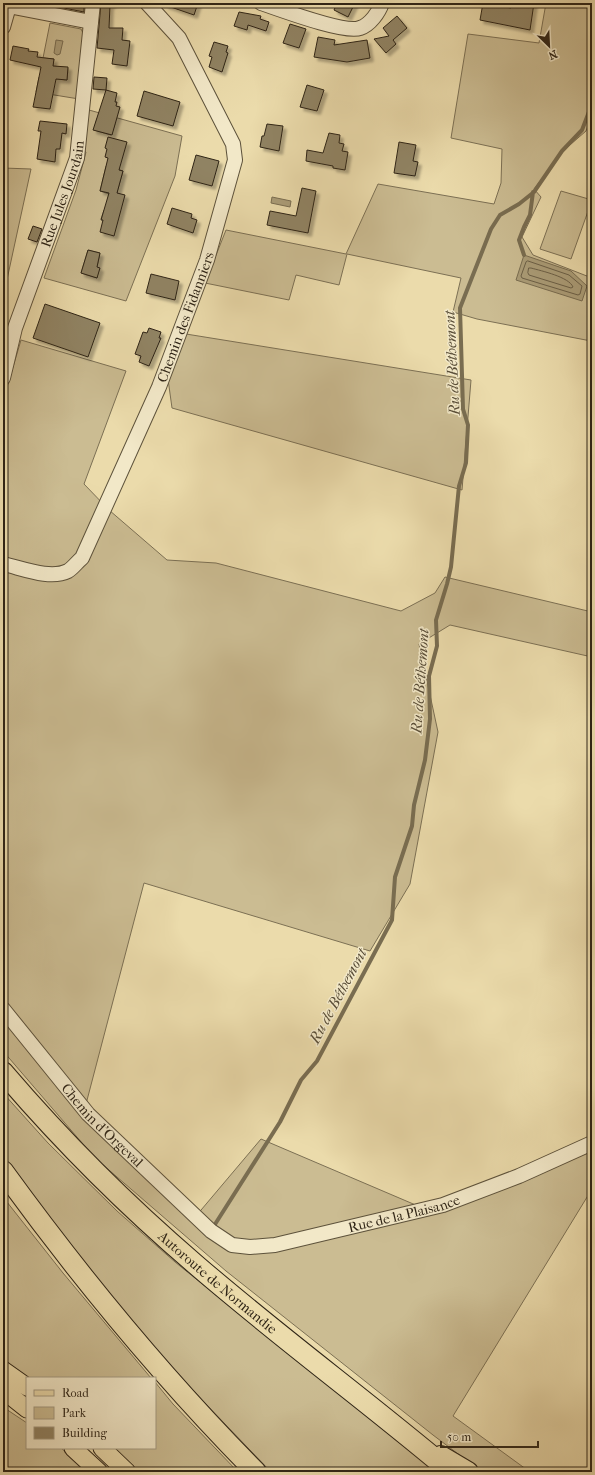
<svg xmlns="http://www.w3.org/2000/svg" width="595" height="1475" font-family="'IM FELL French Canon',serif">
  <defs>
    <filter id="shadow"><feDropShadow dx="3.5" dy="3.5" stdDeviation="1" flood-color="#0004"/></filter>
  </defs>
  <rect width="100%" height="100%" fill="#ebdbab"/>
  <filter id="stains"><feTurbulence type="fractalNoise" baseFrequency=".005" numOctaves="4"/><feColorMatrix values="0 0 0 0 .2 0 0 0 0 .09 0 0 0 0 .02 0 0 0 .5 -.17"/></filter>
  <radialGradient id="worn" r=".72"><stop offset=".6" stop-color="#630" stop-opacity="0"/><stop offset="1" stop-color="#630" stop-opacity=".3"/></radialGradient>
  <!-- green -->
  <path fill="#cbbc92" stroke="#7c7054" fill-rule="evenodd" d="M546 3H592V115L586 131 563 151 534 189 541 197 522 237 533 255 592 278 591 341 477 319 453 312 461 278 347 254 339 285 296 275 289 300 205 283 226 230 346 254 378 184 494 204 501 183 502 149 451 138 468 34 539 43Z
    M50 23 81 29 85 37 79 99 36 92 39 77 67 80 68 68 53 66 54 59 43 58Z
    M89 110 182 136 175 176 126 301 44 278 76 190 86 152 84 151ZM97 118 115 124 111 135 94 130ZM106 166 123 171 116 196 100 191ZM104 210 120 214 103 220 101 219ZM88 250 100 253 97 267V278L81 273Z
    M3 168 31 169 3 298Z
    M561 191 592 200 571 259 540 249Z
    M186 334 471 380 462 490 172 408 168 379Z
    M21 340 126 371 84 484 109 510 167 560 216 563 401 611 435 593 445 577 592 612V657L450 625 419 644 438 732 410 884 370 951 144 883 86 1104 196 1216 261 1139 425 1209 592 1137V1189L453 1416 530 1472H482L433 1435 226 1271 95 1158 3 1051V401Z
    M3 1093 48 1143 117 1211 175 1262 436 1472H271L133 1328 8 1165 3 1157Z
    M3 1197 63 1273 151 1378H27L3 1361Z
    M155 1382 173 1404 238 1472H137L113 1448H155Z
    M3 1407 27 1423V1448H61L88 1472H3Z"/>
  <!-- water -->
  <path fill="#ab9d78" stroke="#796d51" d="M56 40 63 41 60 54 57 55 54 53Z
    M272 197 291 201 290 207 271 203Z
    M524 255 571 271 587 286 582 301 516 280Z"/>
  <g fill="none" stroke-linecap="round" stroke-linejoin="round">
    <!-- shore -->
    <path stroke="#6c6047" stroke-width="1" d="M528 261 569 275 582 286 580 294 578 295 522 278 521 276 526 262Z
      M529 268H531C542 271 569 277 573 287L571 288 529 275 528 273Z"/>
    <!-- stream -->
    <path stroke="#796d51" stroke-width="4" d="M524 255 519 240 524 227 530 215 533 192
      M212 1229 280 1122 301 1080 317 1061 392 920 395 877 412 826 414 805 425 760 430 719 429 676 437 646 436 620 447 584 451 567 459 486 466 463 468 425 463 409 460 308 491 229 500 215 519 204 534 192 562 151 582 130 592 104"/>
  </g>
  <!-- building -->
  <path fill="#908363" stroke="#2e2416" filter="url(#shadow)" d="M49 3 77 5V3H84V12L49 5Z
    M101 3H113V4L110 5 109 28H123L122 40 130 41 127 66 112 64 114 50 97 48Z
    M165 3H198L194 15 165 5Z
    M337 3H355L348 17 334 10Z
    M483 3 511 8V3H534L530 30 480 20Z
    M239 12 261 16 260 19 269 22 266 31 248 25 247 30 234 26Z
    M397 16 407 28 393 40 396 44 386 53 374 39 389 36 383 28Z
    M290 24 306 29 299 48 283 43Z
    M318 37 335 40 334 45 367 40 370 58 347 62 314 57Z
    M214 42 228 46 226 52 228 53 222 72 209 67 212 57 209 56Z
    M13 46 29 49 28 51 38 52 37 57 54 59 53 66 68 67 67 80 56 79 50 109 33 107 41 67 10 60Z
    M94 77 107 78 106 90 93 89Z
    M307 85 324 90 317 111 300 107Z
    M106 90 117 93 115 102H117L116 106 120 107 112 135 93 130Z
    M144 91 180 102 173 126 137 116Z
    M40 121 67 124 66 134 62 133 60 149H56L55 162 37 159 41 131H38Z
    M267 124 283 126 279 151 260 147 262 136H264Z
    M329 133 340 135 339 143 344 144 342 151 348 152 345 170 333 168V166L306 161 307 150 323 153Z
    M108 137 127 142 119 170 123 171 117 193 125 195 114 236 100 232 103 220H101L109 193 100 191 108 158 105 157 107 149 105 148Z
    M399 142 416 145 413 161 418 162 415 176 394 173Z
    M196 155 219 161 212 186 189 180Z
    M302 188 316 191 308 233 267 225 270 211 296 216Z
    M172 208 192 214 191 218 197 220 193 233 167 224Z
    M33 226 42 229 37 242 28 239Z
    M88 250 100 253 97 267 100 268 97 278 81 273Z
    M151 274 179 281 175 300 146 293Z
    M45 304 100 323 88 357 33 338Z
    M149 328 161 332 159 338H161L149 366 139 362 141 356 135 354 143 332 147 333Z"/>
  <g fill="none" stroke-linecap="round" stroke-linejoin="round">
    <!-- minor casing -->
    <g stroke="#5d523b" stroke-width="16">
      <g id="minor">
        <path d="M261 3C279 9 345 34 360 28 370 25 379 12 382 3"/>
        <path d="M3 5 91 22"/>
        <path d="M3 27 9 6"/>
        <path id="s1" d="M3 378 15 328 77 158 93 3"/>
        <path id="s2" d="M3 564C22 568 50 580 68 571 73 568 77 562 82 558L159 387 207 260 235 160 233 144 179 38 147 3"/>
        <path id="s3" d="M3 1009 88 1114 211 1231 232 1245 250 1247 275 1245 443 1205 519 1176 592 1143"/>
      </g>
    </g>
    <!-- major casing -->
    <g stroke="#2e2416" stroke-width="19">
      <path id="major" d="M3 1370 27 1387
        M3 1390 27 1409
        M73 1448 99 1472
        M102 1448 127 1472"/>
    </g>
    <!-- highway casing -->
    <g stroke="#2e2416" stroke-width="22">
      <g id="highway">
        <path id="s4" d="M3 1072C62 1141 126 1205 195 1264 278 1336 367 1401 451 1472"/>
        <path d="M3 1171C80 1277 164 1379 256 1472"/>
        <path d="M441 1456 468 1472"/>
      </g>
    </g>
    <!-- minor -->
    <use href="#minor" stroke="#f2e8c8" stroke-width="14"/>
    <!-- major -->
    <use href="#major" stroke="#ebdbab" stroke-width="17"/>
    <!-- highway -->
    <use href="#highway" stroke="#ebdbab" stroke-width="20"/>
  </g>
  <g text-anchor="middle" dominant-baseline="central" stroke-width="3" stroke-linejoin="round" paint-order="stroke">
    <!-- street labels -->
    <g font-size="14" fill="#2e2416" stroke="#f2e8c8">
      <text stroke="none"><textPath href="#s1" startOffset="194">Rue Jules Jourdain</textPath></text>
      <text stroke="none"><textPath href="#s2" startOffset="348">Chemin des Fidanniers</textPath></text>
      <text stroke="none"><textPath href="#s3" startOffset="153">Chemin d'Orgeval</textPath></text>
      <text stroke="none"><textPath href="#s3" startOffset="506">Rue de la Plaisance</textPath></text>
      <text stroke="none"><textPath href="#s4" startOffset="301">Autoroute de Normandie</textPath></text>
    </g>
    <!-- water labels -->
    <g font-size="15" font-style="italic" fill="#5a4e38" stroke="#f2e8c8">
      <text transform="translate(452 363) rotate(-93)">Ru de Béthemont</text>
      <text transform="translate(420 681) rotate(-86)">Ru de Béthemont</text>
      <text transform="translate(338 996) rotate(-62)">Ru de Béthemont</text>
    </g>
  </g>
  <!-- margin -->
  <rect width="595" height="1475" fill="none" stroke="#ebdbab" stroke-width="16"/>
  <rect x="4" y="4" width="587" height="1467" fill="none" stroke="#2e2416" stroke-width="2"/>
  <rect x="8" y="8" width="579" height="1459" fill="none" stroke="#2e2416"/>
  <!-- legend -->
  <rect x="26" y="1377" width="130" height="72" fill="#f2e8c8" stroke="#a49a81"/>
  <rect x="34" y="1390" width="20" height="6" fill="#ebdbab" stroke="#a49a81"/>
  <text x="62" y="1397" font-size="12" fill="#2e2416">Road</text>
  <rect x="34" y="1407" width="20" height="12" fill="#cbbc92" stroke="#a49a81"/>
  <text x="62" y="1417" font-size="12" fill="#2e2416">Park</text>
  <rect x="34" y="1427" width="20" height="12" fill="#908363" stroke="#a49a81"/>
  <text x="62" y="1437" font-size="12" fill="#2e2416">Building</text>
  <!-- north arrow -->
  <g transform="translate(549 46) rotate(156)" stroke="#f2e8c8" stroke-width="3" paint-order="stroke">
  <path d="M0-3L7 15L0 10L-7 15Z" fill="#2e2416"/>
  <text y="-6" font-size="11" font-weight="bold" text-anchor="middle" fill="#2e2416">N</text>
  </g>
  <!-- scale -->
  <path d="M441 1441v6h97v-6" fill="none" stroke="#2e2416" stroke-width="2"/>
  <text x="447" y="1441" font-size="12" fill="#2e2416" stroke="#f2e8c8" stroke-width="3" paint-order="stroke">50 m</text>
  <rect width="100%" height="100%" filter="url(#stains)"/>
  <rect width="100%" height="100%" fill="url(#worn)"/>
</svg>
